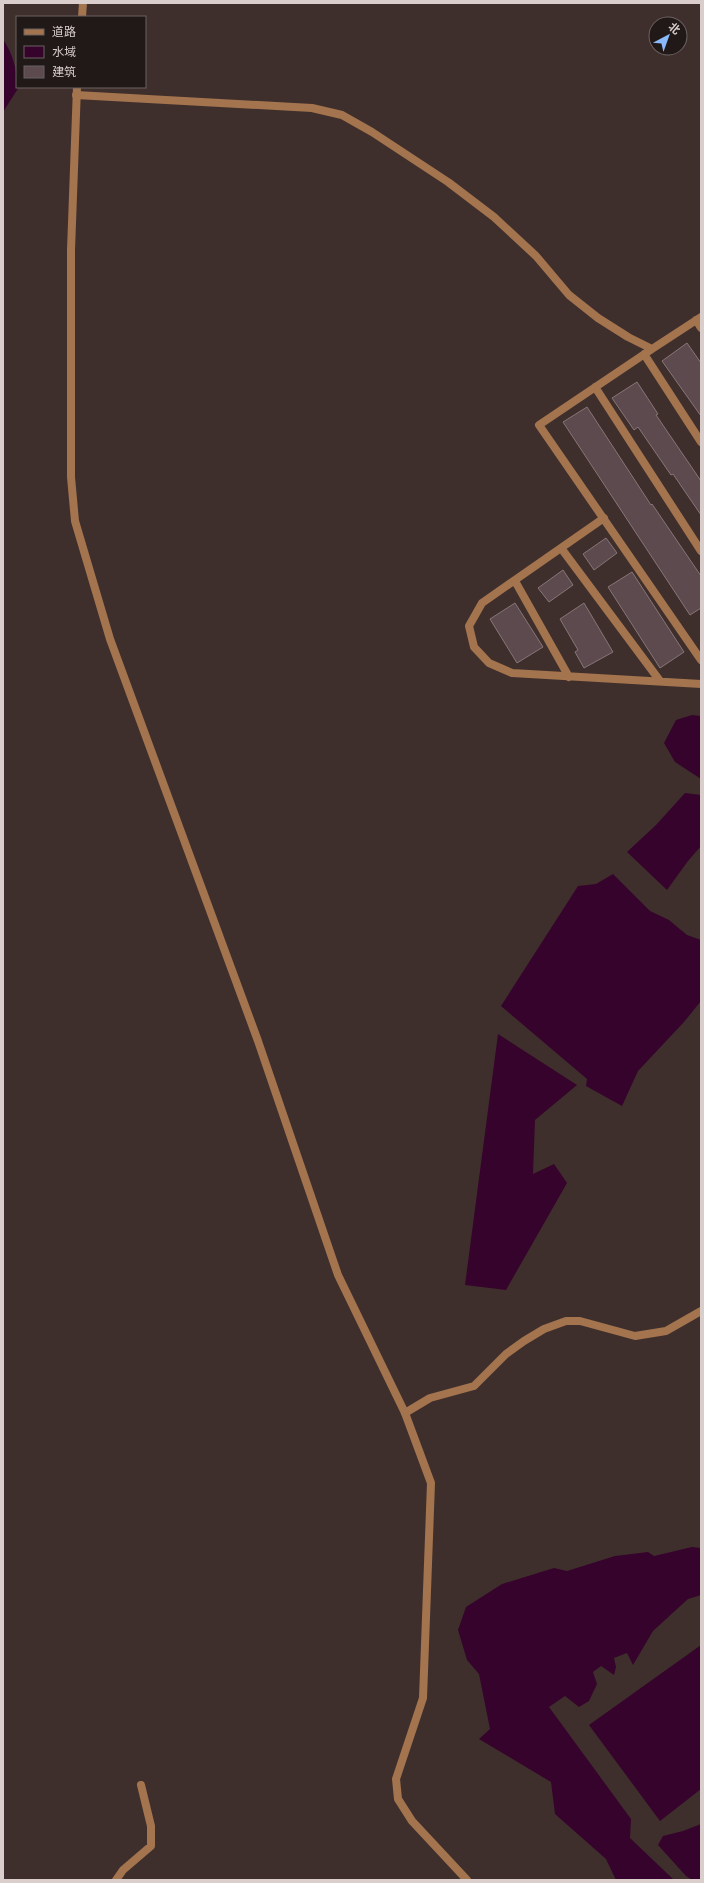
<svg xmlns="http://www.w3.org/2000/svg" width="704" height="1883" font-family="'DejaVu Sans','Noto Sans SC',sans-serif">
  <rect width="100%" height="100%" fill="#3f2f2c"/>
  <!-- water -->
  <path fill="#36032c" d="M3 39C13 55 17 68 17 87H19L3 112Z
    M692 715 701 716V779L675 762 664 743 676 720Z
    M685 793 701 795V846L688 861 667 890 627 852 656 825Z
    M613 874 650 911 669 920 687 935 701 940V1001L684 1022 638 1071 622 1106 586 1086 587 1079 501 1006 578 886 596 884Z
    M498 1034 577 1085 535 1120 533 1174 554 1164 567 1183 506 1290 465 1285Z
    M692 1547 701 1548V1595L688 1599 653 1631 633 1665 627 1653 614 1658 616 1667 614 1675 601 1666 593 1672 597 1684 589 1701 579 1707 565 1696 549 1707 631 1819 630 1838 674 1880H616L606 1859 555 1814 551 1782 479 1739 490 1729 479 1674 467 1660 458 1630 466 1607 502 1584 554 1568 567 1571 615 1556 648 1552 654 1556Z
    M701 1645V1789L660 1821 589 1725Z
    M701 1824V1880H692L686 1876 658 1845 663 1836 683 1831Z"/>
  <!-- building -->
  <path fill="#5c4a4e" stroke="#887578" d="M687 343 701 363V416L662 361Z
    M637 382 658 414 656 415 701 481V515L673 474 671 475 638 427 634 430 612 398Z
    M587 407 651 505 652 504 701 576V608L690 615 563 422Z
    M606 538 617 553 594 570 583 554Z
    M563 570 573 585 549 602 538 588Z
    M632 572 684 652 660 668 608 587Z
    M515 603 543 647 517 663 490 619Z
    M584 603 613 652 584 668 575 652 578 650 560 619Z"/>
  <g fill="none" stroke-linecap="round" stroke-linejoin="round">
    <!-- minor -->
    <path stroke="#a3744e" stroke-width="8" d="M76 95 312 108 342 115 372 132 448 182 494 217 536 256 569 295 598 318 628 337 652 349 701 317
      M696 320 701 328
      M652 349 539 425 701 660
      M644 354 701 442
      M595 387 701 551
      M604 518 482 603 469 626 474 647 489 663 512 673 701 684
      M561 548 660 681
      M515 581 569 677
      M405 1413 430 1398 474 1386 506 1354 524 1341 544 1329 566 1321H580L635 1336 666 1331 701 1311
      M116 1880 123 1870 151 1846V1826L141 1785"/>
    <!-- tertiary -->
    <path stroke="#a3744e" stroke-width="8" d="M82 17 83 3
      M77 87 71 250V477L75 521 110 639 258 1041 338 1275 405 1413 431 1483 423 1698 396 1779 398 1799 412 1821 467 1880"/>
  </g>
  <!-- border -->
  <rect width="704" height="1883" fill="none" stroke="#d9cecc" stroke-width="8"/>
  <!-- legend -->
  <rect x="16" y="16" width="130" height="72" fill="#211918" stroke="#6b6160"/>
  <rect x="24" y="29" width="20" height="6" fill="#a3744e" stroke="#6b6160"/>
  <text x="52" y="36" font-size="12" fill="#d9cecc">道路</text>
  <rect x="24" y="46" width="20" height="12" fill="#36032c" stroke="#6b6160"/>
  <text x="52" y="56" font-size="12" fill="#d9cecc">水域</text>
  <rect x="24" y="66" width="20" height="12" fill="#5c4a4e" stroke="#6b6160"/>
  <text x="52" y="76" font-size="12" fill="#d9cecc">建筑</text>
  <!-- north arrow -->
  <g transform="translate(668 36) rotate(41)"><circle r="19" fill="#211918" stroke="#6b6160"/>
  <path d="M0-3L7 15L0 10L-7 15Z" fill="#89bafc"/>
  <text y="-6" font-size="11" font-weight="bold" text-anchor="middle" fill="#d9cecc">北</text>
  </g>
</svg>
